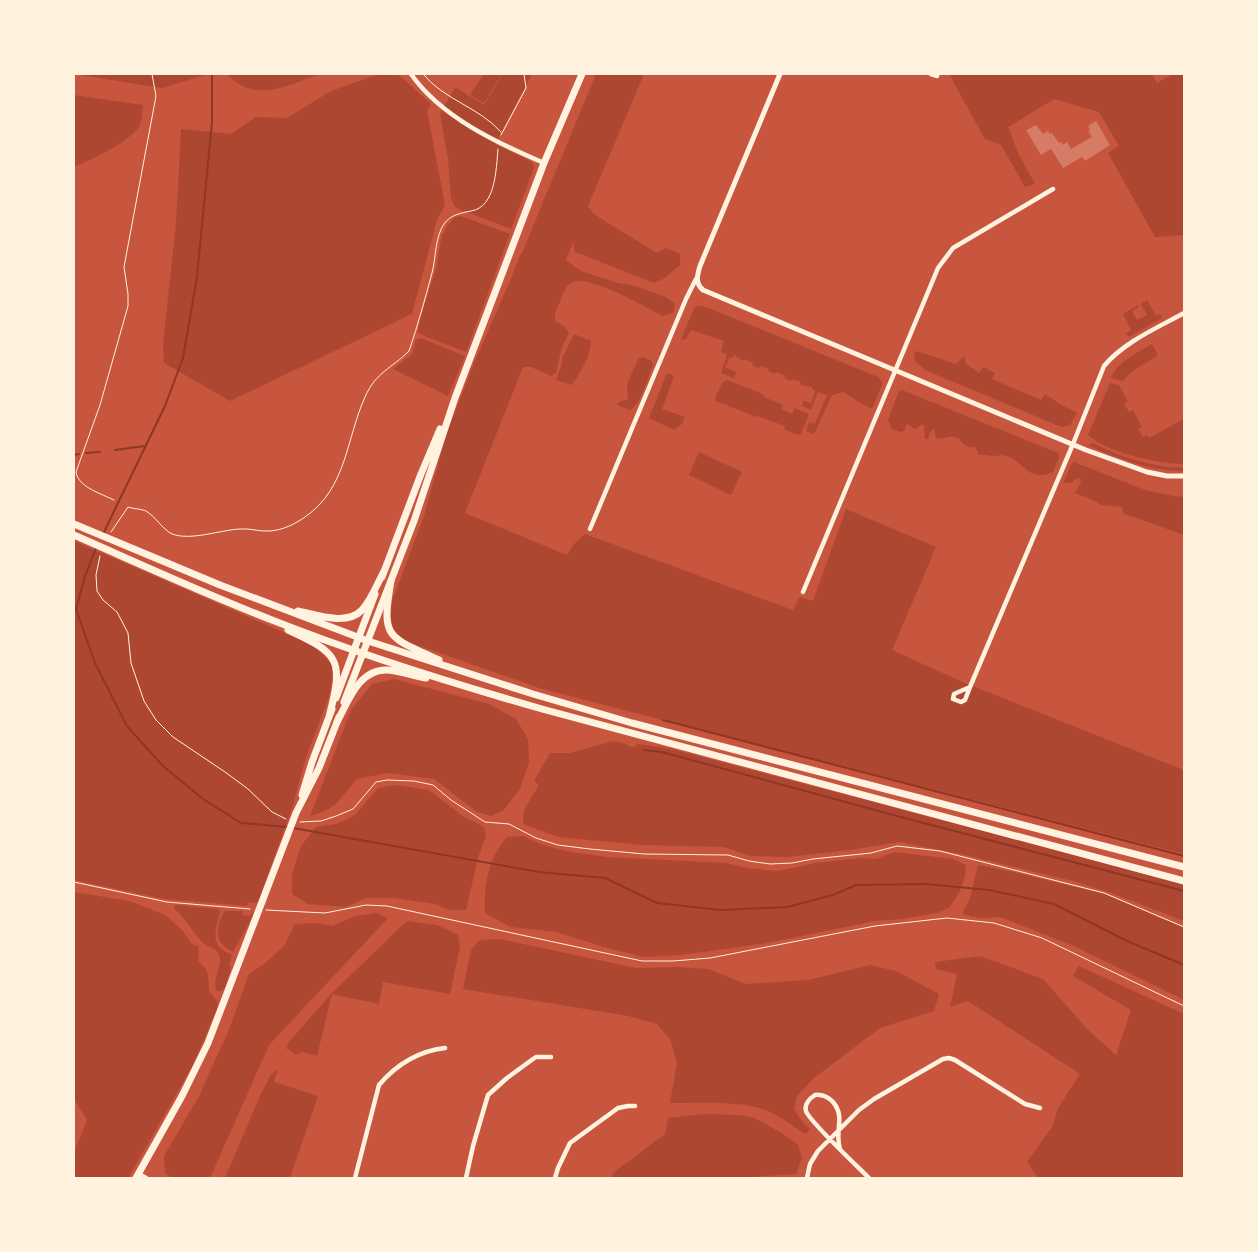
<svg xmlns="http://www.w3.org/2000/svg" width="1258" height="1252" font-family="Karla,sans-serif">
  <rect width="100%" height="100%" fill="#c8553d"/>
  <!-- green -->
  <path fill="#ae4732" d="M74 74H208L162 88Z
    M227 74H319C287 86 255 104 227 74Z
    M379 74H398L431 104 427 110 445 205 437 220 412 314 230 401 164 363 163 344 176 224 181 129 231 134 256 117 287 118 331 91Z
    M484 74H499L501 75 484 103 470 95Z
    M500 74H532L495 144 528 160 533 163 534 168 511 229 461 210 454 206 451 197 448 159 440 114 455 87 484 105 502 75Z
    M596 74H644L588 206 593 213 603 220 657 253 666 248 680 254V265L665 278 654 283 575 252 573 243 566 260 581 271 618 283 632 285 666 297 675 304 674 312 663 316C647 308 586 272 571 283 566 286 563 294 561 299 558 307 554 313 555 321L564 326 569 333 562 347 556 373 551 376 531 367H523L465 513 567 555 574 544 585 534 793 610 799 597 813 601 846 509 936 547 892 650 960 681 1184 770V854L542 689 408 642C390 632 390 622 392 601L424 516 446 435 475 361 513 274 520 255 522 253Z
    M949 74H1152L1157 83 1173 74H1184V235L1155 237 1108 153 1119 146 1099 112 1054 99 1008 127 1019 155 1035 184 1025 187 1001 145 985 139Z
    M74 95 143 105C142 111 142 120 140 125 132 141 90 160 74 167Z
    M461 216 510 234 466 352 422 335 418 332 419 322 436 269 441 239 447 226 454 218Z
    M1147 300 1156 316 1160 314 1162 318 1129 337 1126 333 1131 330 1123 314 1138 305 1139 307 1132 311 1137 320 1147 315 1141 304Z
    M697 306 706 307 878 377 882 382V385L872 409C860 404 854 398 843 392L832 395 814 434 806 431 809 422 815 424 827 395 818 392 811 410 802 406 804 400 811 403 815 391 812 389V387L808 386 807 387 800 384 801 382 792 379 791 381 784 378 785 376 776 372 775 374 768 371 769 369 761 366 759 368 752 365 753 363 745 359 743 361 734 355 733 358 730 357 725 367 736 372 734 378 721 373 727 354 721 352 724 341 691 330 686 339 681 340 694 308Z
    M574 334 591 341C591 355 580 374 572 385L556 380 562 364V358Z
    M421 338 465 356 448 396 393 369 412 354 416 340Z
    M1152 344 1157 353V356L1131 372 1123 381 1111 378C1118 361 1137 353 1152 344Z
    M917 351 956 364 965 356V363L979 373 983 367 995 373 992 379 1041 400 1045 394 1060 404 1077 413 1070 425 1063 427 1059 426 925 370 915 361 914 354Z
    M643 357 652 361 653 365C648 377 641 404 630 410L617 405 620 401 627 400 628 398 627 384 638 359Z
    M667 373 674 376 662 409 685 417 682 424 674 430 649 418Z
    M727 380 765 395 764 397 783 405 781 409 792 414 795 408 809 414 801 434 798 435 784 429 785 426 757 416 756 417 716 401 715 398 722 383Z
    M1110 383 1119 385 1128 402 1124 404 1129 412 1133 410 1142 427 1138 429 1143 437 1147 435 1149 438 1184 419V464C1158 464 1108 453 1088 435Z
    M902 390 1058 453 1059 458 1053 472C1028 484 1024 459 1003 455 1000 455 997 456 995 456 989 456 985 454 979 455L975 447C961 449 964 438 953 437 948 436 943 440 936 438L934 429 930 432 928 439 925 438 924 426 922 424 915 429 907 424 904 431 901 432 892 429 888 420 899 391Z
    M1093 443C1122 458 1152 467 1184 468V471C1151 471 1120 459 1089 446L1090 444Z
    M699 452 742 472 731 495 689 475Z
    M1074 462 1145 490 1173 496 1184 497V535L1134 517 1123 514 1122 507 1101 505 1093 500 1075 493 1081 482 1080 479 1078 478 1070 483H1063L1071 465Z
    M74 541 308 643 318 650 332 665V681L329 697 306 757 292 808 258 902 248 903 247 906 164 899 74 880Z
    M394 679 489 704 516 719 528 739 529 762 520 789 503 811 491 816 477 812 434 779 387 773 357 779 336 804 325 811 310 816 351 710 372 684Z
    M613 741 626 744 628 746 634 747 639 744 672 749 1184 884V921L1114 894 1073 881 961 854 909 844 899 842 850 850 787 857 750 856 724 847 642 845 558 837 523 824 524 810 539 785 534 781 550 753H570Z
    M396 785 429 790 464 817 484 827 486 836 478 858 466 910H450L435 904 393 898H366L346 907 308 904 292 894V874L301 846 316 827 336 824 354 816 378 788Z
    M523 836 541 844 565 851 606 857 726 863 747 868 778 871 815 863 862 858 876 859 894 852 953 859 966 865 965 876 960 891 950 907 937 913 903 919 875 921 767 943 681 955 644 957 607 948 556 932 510 927 485 913C484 885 488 858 507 837Z
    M978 865 1009 871 1105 894 1184 928V1000L1074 946 1000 917 980 918 962 914 970 898Z
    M74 892 129 901 165 915 182 930 192 944 199 947 198 961 206 969 208 974 209 991 218 1002 217 1009 192 1067 128 1178H74V1152L87 1120 74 1099Z
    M175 905 219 909 220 912C215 934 209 945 232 955L229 964 231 967C229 974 227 985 222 991H217C212 980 220 971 220 960 220 947 208 949 202 942 192 931 185 918 174 908Z
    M224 911H242L243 915 249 916 255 912 233 952C213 942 216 929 224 911Z
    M376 913 388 918 269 1045 210 1178H172L165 1173 164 1156 199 1096 230 1027 249 974 264 964 284 946 295 924 317 923 332 926 355 916Z
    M407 921 437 925 458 935 460 947 450 994 383 982 379 1004 332 994 317 1056 302 1052 296 1055 286 1048 289 1042 332 993Z
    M500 939 636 968 679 967 709 969 745 984 808 980 870 965 896 971 939 994 934 1011 880 1028 814 1078 797 1096 794 1109 803 1123 810 1129 805 1134C793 1126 781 1117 768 1111 743 1100 698 1103 670 1103L677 1063 670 1039 657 1024 628 1016 463 989 471 950 480 940Z
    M980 956 1043 979 1087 1029 1116 1055 1131 1010 1073 976 1079 966 1184 1014V1178H1038L1027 1162 1052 1127 1058 1108 1080 1074 968 1001 950 1007 957 974 936 969 935 962Z
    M278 1068 274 1082 318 1096 290 1178H225L260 1096 270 1076Z
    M704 1114 740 1115 755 1118 783 1134 798 1145 802 1158 796 1174 735 1178H612L613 1173 665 1134 668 1118Z"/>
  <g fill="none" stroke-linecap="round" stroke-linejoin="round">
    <!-- stream -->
    <path stroke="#8f3625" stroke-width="2" d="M115 450 145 446
      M86 453 100 452
      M74 455 79 454
      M103 534 165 406 183 358 197 277 212 122V74
      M96 548 85 576 76 609 95 663 127 726 162 765 203 799 241 823 288 827
      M663 720 1184 856
      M644 750 662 752 897 816 1184 891
      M293 828 539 872 605 878 657 903 721 910 787 907 833 895 856 885 926 884 989 890 1054 904 1127 941 1184 965"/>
  </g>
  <!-- building -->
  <path fill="#d67c66" d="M1096 121 1110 145 1085 161 1082 157 1063 168 1051 149 1041 155 1026 130 1036 125 1043 134 1048 131 1050 134 1052 133 1059 143 1061 142 1063 145 1067 142 1071 149 1092 137 1088 131 1090 130 1088 126Z"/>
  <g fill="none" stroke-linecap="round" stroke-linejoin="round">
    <!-- path -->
    <path stroke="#fff3e0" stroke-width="1" d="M423 74C444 100 479 107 501 132
      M501 135 526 88 524 74
      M114 500C102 494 78 487 76 472L100 405 128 306V294L124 267 156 96 152 74
      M111 532 128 507C134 509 142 509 146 511 156 517 162 529 172 534 191 541 220 530 240 529 250 528 260 532 270 531 283 530 295 524 305 517 347 488 346 439 365 397 376 372 392 368 409 351 418 325 425 299 432 273 436 258 435 237 444 224 450 215 461 213 471 211 496 207 496 169 498 149
      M100 556 96 575 97 591 103 600 117 612 128 633 131 663 144 701 156 720 173 737 225 772 248 789 272 812 286 819
      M300 822 321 821 336 816 353 809 376 782 387 780 414 781 433 785 451 800 485 822 509 824 536 838 558 845 590 849 644 854 728 855 749 861 770 864 792 863 813 859 871 853 897 846 940 851 1104 893 1184 927
      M74 882 167 902 250 909
      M266 910 325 913 366 905 387 906 642 961H673L710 958 875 926 947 918 994 923 1042 938 1184 1006"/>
    <!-- minor -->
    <path stroke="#fff3e0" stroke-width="4.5" d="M411 74C441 117 497 143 544 163
      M931 74 937 76
      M590 529 686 299 696 279
      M803 592 938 268 953 248 1053 189
      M970 687 965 700 961 702 953 699 954 694 970 687 1073 444 1104 366C1124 342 1157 328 1184 313
      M840 1149C834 1132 846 1117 833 1102 828 1097 823 1094 815 1095 809 1099 804 1104 806 1111 809 1121 859 1168 869 1178
      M139 1174 146 1178
      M355 1178 379 1085C396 1065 419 1051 445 1048
      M466 1178 473 1146 488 1095 507 1078 533 1059 536 1057H551
      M555 1178 558 1168 570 1143 618 1108 628 1106H635
      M807 1178 810 1164 818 1151 859 1110 874 1099 943 1059 949 1058 955 1060 1025 1104 1040 1108"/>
    <!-- tertiary -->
    <path stroke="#fff3e0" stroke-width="5" d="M780 74 700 266C697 276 695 283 703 290L1086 450 1147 472 1167 476H1184"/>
    <!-- primary -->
    <path stroke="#fff3e0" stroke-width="7" d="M382 577 421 474 440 429
      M336 698 375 594
      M344 702 414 521 455 398 544 163 582 74
      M302 795 312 762 332 709
      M136 1178 182 1096 208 1043 296 813 319 768 339 717"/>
    <!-- trunk -->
    <path stroke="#fff3e0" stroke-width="7" d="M74 524 220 585 368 641 533 694 632 723 1184 867
      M74 535C140 564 205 594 272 620 360 655 451 683 542 709L1184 881
      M391 581C381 639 387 636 439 660
      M298 611C317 615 347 626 362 610 371 600 377 585 383 573
      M288 630C338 653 344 659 330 713
      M337 722C348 702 359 668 388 670 401 671 414 676 426 678"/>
  </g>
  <!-- border -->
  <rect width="1258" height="1252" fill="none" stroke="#fff3e0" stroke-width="150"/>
</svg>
